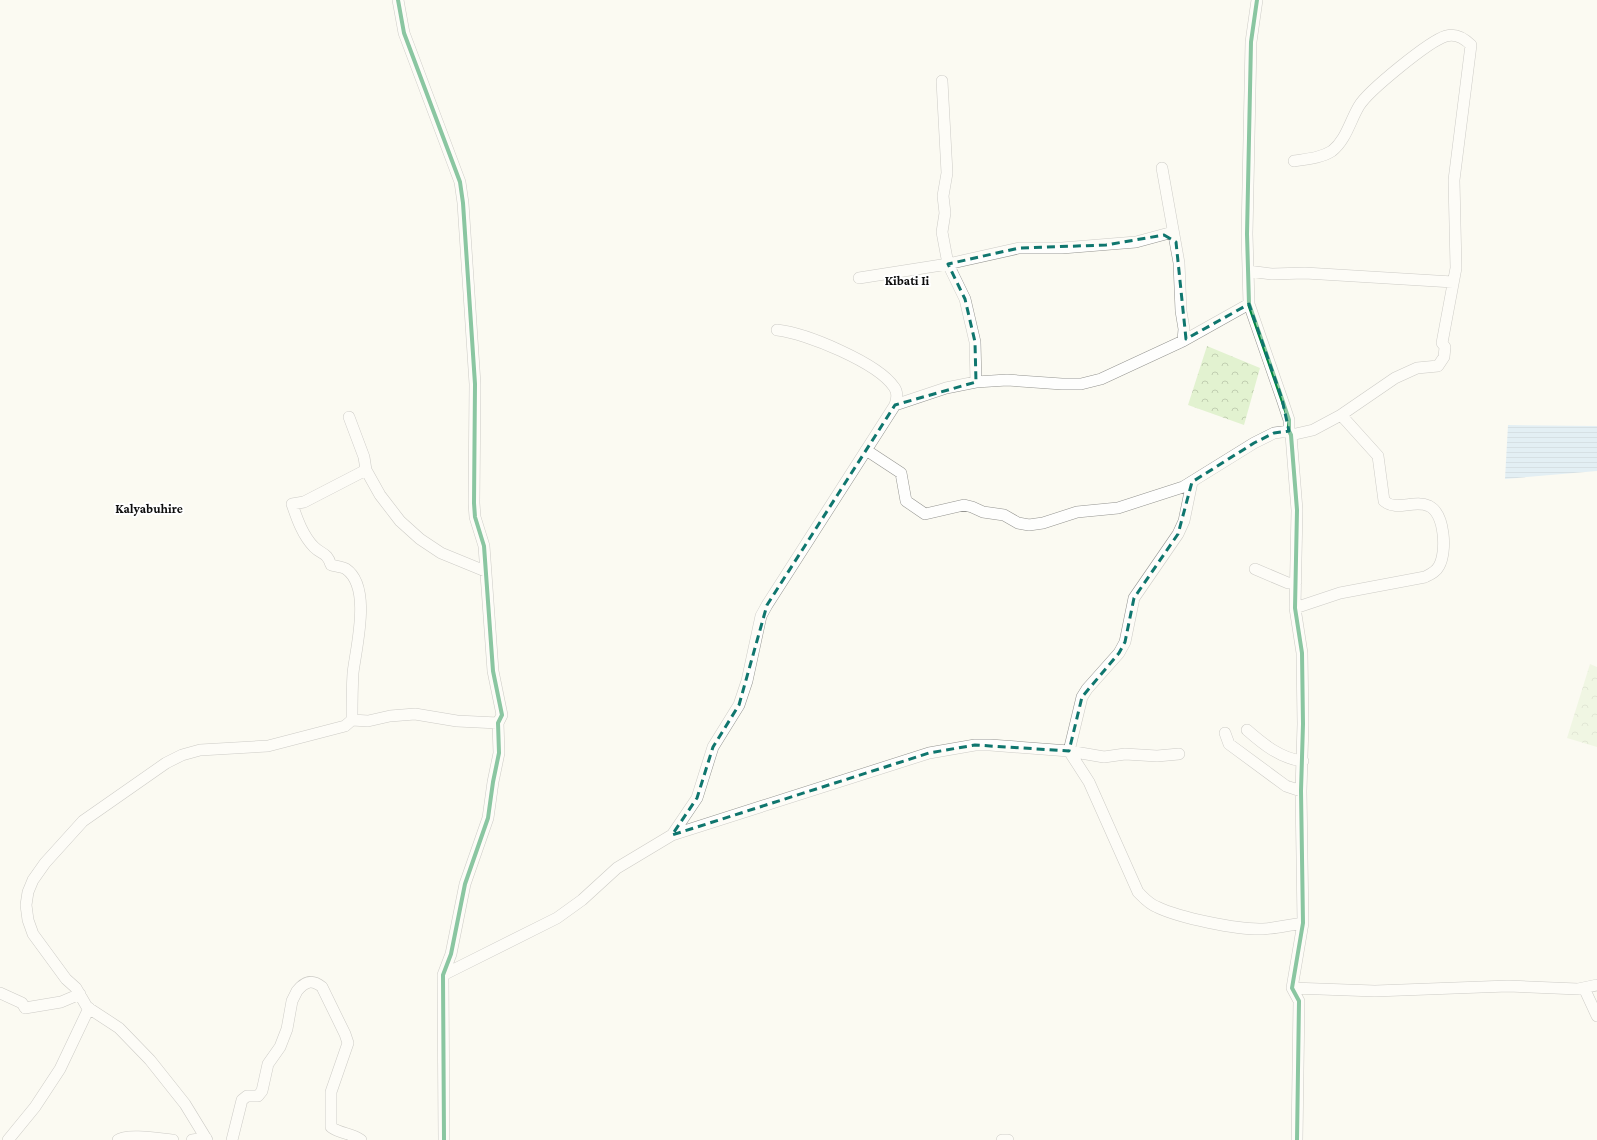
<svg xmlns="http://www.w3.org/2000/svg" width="1597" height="1140" font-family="'Crimson Pro',serif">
  <defs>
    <pattern id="park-crowns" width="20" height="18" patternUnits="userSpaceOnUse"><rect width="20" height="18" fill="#e2f2d0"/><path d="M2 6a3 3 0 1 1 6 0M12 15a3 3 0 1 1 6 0" fill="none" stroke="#c1ceb1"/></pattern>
    <pattern id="water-rules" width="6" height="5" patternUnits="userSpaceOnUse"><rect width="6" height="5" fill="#c6e3f7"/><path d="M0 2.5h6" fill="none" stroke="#a9c2d3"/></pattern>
  </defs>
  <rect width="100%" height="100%" fill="#fbfaf2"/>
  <!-- park -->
  <path fill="url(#park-crowns)" d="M1207 346 1260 368 1244 425 1188 405Z
    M1590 664 1597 667V747L1567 738Z"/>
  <!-- water -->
  <path fill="url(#water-rules)" d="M1508 425 1597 426V471L1505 479Z"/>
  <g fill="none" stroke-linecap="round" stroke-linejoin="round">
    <!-- minor casing -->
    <g stroke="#949490" stroke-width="12">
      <path id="minor" d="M398 0 404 33 460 182 463 203 475 384 474 503 475 517 484 546 493 671 502 715 498 723 499 753 493 782 488 818 465 884 451 954 443 975 444 1140
        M1257 0 1251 42 1247 234 1249 304 1282 399 1289 420V431L1291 435 1297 510 1295 608 1302 653 1303 724 1301 791 1303 923 1292 988 1299 1001 1297 1140
        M942 81 947 173 943 196 945 213 942 232 948 264 1019 248H1062L1136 242 1173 232
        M1162 168 1179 263 1181 311 1184 329 1183 341
        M1248 271 1272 274 1305 273 1453 282
        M859 278 948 264 965 299 975 342 976 382
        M777 330C806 333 878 363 894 387 898 392 897 399 895 405
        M349 417 364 457 366 470 380 495 400 521 420 539 441 553 485 571
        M1291 435 1313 430 1341 415 1395 378 1417 368 1438 366 1444 357 1445 347 1442 343 1456 268 1454 180 1471 45C1464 38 1456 33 1446 36 1429 41 1368 91 1359 106 1350 121 1346 140 1332 151 1321 158 1307 159 1294 161
        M866 450 901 473 906 501 925 514 964 505 972 507 983 512 1004 515 1018 523 1029 525 1043 523 1077 512 1118 508 1183 487 1254 443 1274 433 1289 431
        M1192 482 1184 521 1178 534 1134 598 1125 642 1119 653 1087 689 1082 697 1069 751 1089 782 1138 892C1144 898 1149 904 1157 907 1180 918 1238 930 1263 929 1276 928 1289 925 1303 923
        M1255 569 1288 583 1296 582
        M1295 608 1340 593 1425 577C1431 574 1436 572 1439 566 1447 552 1445 514 1429 506 1414 499 1397 512 1384 501L1378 456 1341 415
        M352 720C352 704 352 689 353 673 356 647 372 587 346 569 343 567 335 566 331 565 327 552 322 555 314 547 303 536 297 519 292 504L304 502 366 470
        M1247 730C1263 744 1281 759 1303 761
        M1225 733 1229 744 1286 786 1301 791
        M672 835 929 753 975 745H990L1069 751 1104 757 1125 754 1157 756 1179 754
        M443 975 557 918 582 900 617 868 672 835 697 798 713 747 739 705 747 681 761 616 767 605 895 405 946 388 976 382 1007 380 1062 384H1081L1101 379 1183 341 1249 304
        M1292 988 1375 991 1508 986 1578 989 1597 985
        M1584 988 1597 1016
        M0 993 22 1003 25 1008 61 1002 80 994
        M8 1140 35 1107 60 1069 89 1008
        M118 1140C126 1133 162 1139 173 1140
        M192 1140 206 1138
        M207 1140 185 1104 150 1060 119 1028 87 1007 76 988 66 979 33 934 28 920 26 905 28 892 33 880 45 863 83 821 166 763 182 755 200 750 268 746 345 726 352 720 368 721 390 716 415 714 457 721 498 723
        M232 1140 242 1100 247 1096H258L262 1091 268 1064 280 1047 287 1029 292 1001 297 991C305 981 312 979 322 987L345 1034 348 1043 331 1092V1127C340 1134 352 1133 361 1140
        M1002 1140H1008"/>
    </g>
    <!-- minor -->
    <use href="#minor" stroke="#fefefd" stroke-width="11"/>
    <!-- cycleway casing -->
    <g stroke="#fff" stroke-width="6">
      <path id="cycleway" d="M398 0 404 33 460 182 463 203 475 384 474 503 475 517 484 546 493 671 502 715 498 723 499 753 493 782 488 818 465 884 451 954 443 975 444 1140
        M1257 0 1251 42 1247 234 1249 304 1282 399 1289 420V431L1291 435 1297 510 1295 608 1302 653 1303 724 1301 791 1303 923 1292 988 1299 1001 1297 1140"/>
    </g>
    <!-- cycleway -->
    <use href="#cycleway" stroke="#00873e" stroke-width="4"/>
  </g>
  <!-- marked area -->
  <path d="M0 0H1597V1140H0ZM1164 235 1176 242 1186 339 1249 304 1282 399 1289 431 1274 433 1254 443 1192 482 1178 534 1134 598 1125 642 1119 653 1082 697 1069 751 975 745 929 753 672 835 697 798 713 747 739 705 767 605 895 405 976 382 975 342 965 299 948 264 1019 248 1106 245Z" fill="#fbfaf2" fill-opacity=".55" fill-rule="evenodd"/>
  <path fill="none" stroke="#0f766e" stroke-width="3" stroke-dasharray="8 5" stroke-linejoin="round" d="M1164 235 1176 242 1186 339 1249 304 1282 399 1289 431 1274 433 1254 443 1192 482 1178 534 1134 598 1125 642 1119 653 1082 697 1069 751 975 745 929 753 672 835 697 798 713 747 739 705 767 605 895 405 976 382 975 342 965 299 948 264 1019 248 1106 245Z"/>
  <g text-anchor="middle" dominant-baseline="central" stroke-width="4" stroke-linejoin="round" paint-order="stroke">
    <!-- quarter labels -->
    <g font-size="13" font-weight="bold" fill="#0d0d0d" stroke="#fff">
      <text x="907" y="280">Kibati Ii</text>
      <text x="149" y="508">Kalyabuhire</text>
    </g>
  </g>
</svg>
